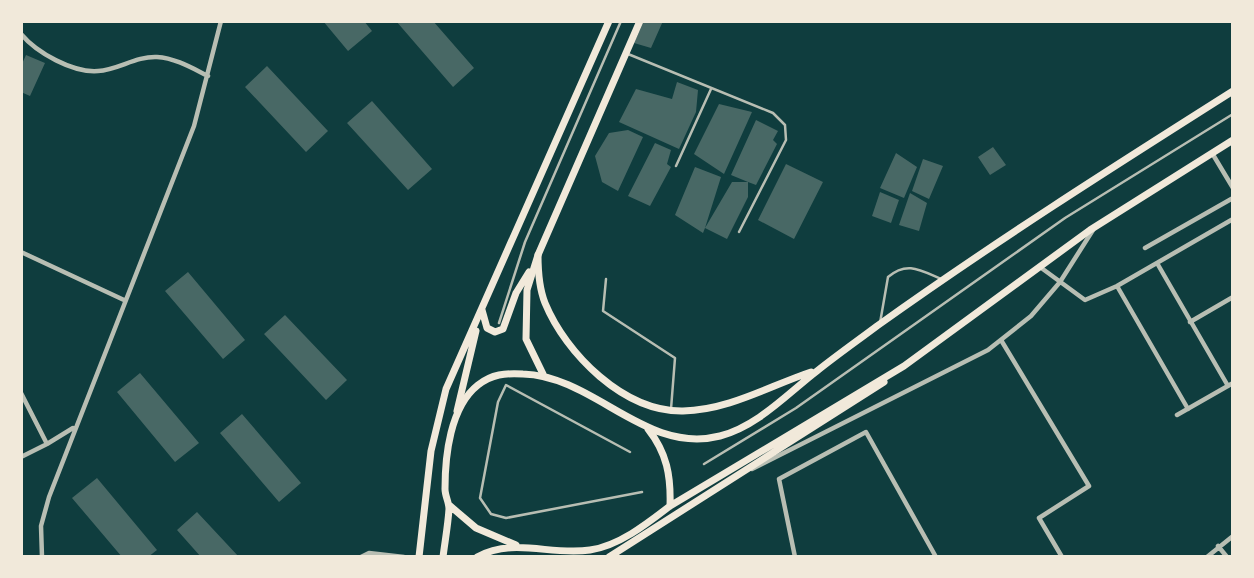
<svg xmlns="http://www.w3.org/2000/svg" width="1254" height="578" font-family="Quicksand,sans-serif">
  <rect width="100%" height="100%" fill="#0f3d3e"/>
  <!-- building -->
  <path fill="#486865" d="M323 21H364L372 31 348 51Z
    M396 21H433L474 68 453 87Z
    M644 21H663L651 48 634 43Z
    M26 55 45 63 30 96 21 92V66Z
    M267 66 328 131 306 152 245 87Z
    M677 82 698 90 696 112 679 149 619 122 636 89 672 99Z
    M372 101 432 169 408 190 347 123Z
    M719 104 752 112 724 174 694 154Z
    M756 120 778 131 773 140 777 144 756 185 748 182V197L727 239 705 228 703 233 675 215 695 167 721 177 705 228 732 182H748L731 175Z
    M628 130 643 137 618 191 602 182 595 156 609 133Z
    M655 143 671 150 667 164 671 167 650 206 628 196Z
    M993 147 1006 165 990 175 978 157Z
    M896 153 917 167 904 198 880 188Z
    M923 159 943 166 929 199 912 191Z
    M786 164 823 182 794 239 758 220Z
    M880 192 899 200 891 223 872 216Z
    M910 193 927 203 919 231 899 225Z
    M188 272 245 340 223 359 165 291Z
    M285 315 347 380 326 400 264 334Z
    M140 373 199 443 175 462 117 392Z
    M242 414 301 483 279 502 220 433Z
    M97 478 157 550 148 557H122L72 498Z
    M197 512 239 557H201L177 530Z"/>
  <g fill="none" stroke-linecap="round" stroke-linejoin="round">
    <!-- service -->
    <path stroke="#b8beb3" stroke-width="2.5" d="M628 54 773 113 785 125 786 140 739 232
      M676 166 711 89
      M606 279 603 311 675 358 671 409
      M499 323 525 242 621 21
      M880 323 888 277C907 261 920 270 941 279
      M630 452 506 385 498 402 480 498 491 514 506 518 642 492
      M704 464 796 408 1065 218 1233 114"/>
    <!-- minor -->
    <path stroke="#b8beb3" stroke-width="4.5" d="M21 34C37 53 73 73 98 71 118 70 136 56 157 57 175 58 192 68 208 76
      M1212 153 1233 188
      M1145 248 1233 198
      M21 252 124 300
      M1157 263 1228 386
      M1040 267 1085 300 1117 286 1233 219
      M1117 286 1188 409
      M1190 322 1233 297
      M1001 340 1089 486 1039 518 1062 557
      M21 393 47 444 73 428
      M1177 415 1233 383
      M21 457 47 444
      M752 469 988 350 1031 316 1060 282 1093 230
      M1218 546 1227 557
      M42 557 41 526 49 497 194 126 221 21
      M361 557 369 553 404 557
      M795 557 779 479 866 432 936 557
      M1207 557 1233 536"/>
    <!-- primary -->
    <path stroke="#f1e9da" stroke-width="7" d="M482 310 487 328 495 332 503 329 516 293 529 272
      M543 374 526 339 527 290 538 255 640 21
      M457 411 476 331
      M419 557 431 451 446 389 609 21"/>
    <!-- trunk -->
    <path stroke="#f1e9da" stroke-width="7" d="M538 255C538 272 539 288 545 303 566 354 624 412 683 411 729 410 769 386 811 372
      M648 429C667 453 671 476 670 506
      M449 505 476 528 516 545
      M443 557C445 541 448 525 449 509 449 502 445 496 445 489 445 456 450 407 478 385 492 374 505 373 523 374 595 376 645 455 720 436 758 426 787 394 817 371 837 355 857 341 877 326 993 243 1113 167 1233 91
      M477 557C515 537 550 556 590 550 619 546 648 523 670 506L904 366 1090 230 1233 140
      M609 557 884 382"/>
  </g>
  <!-- border -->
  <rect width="1254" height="578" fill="none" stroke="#f1e9da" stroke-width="46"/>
</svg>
